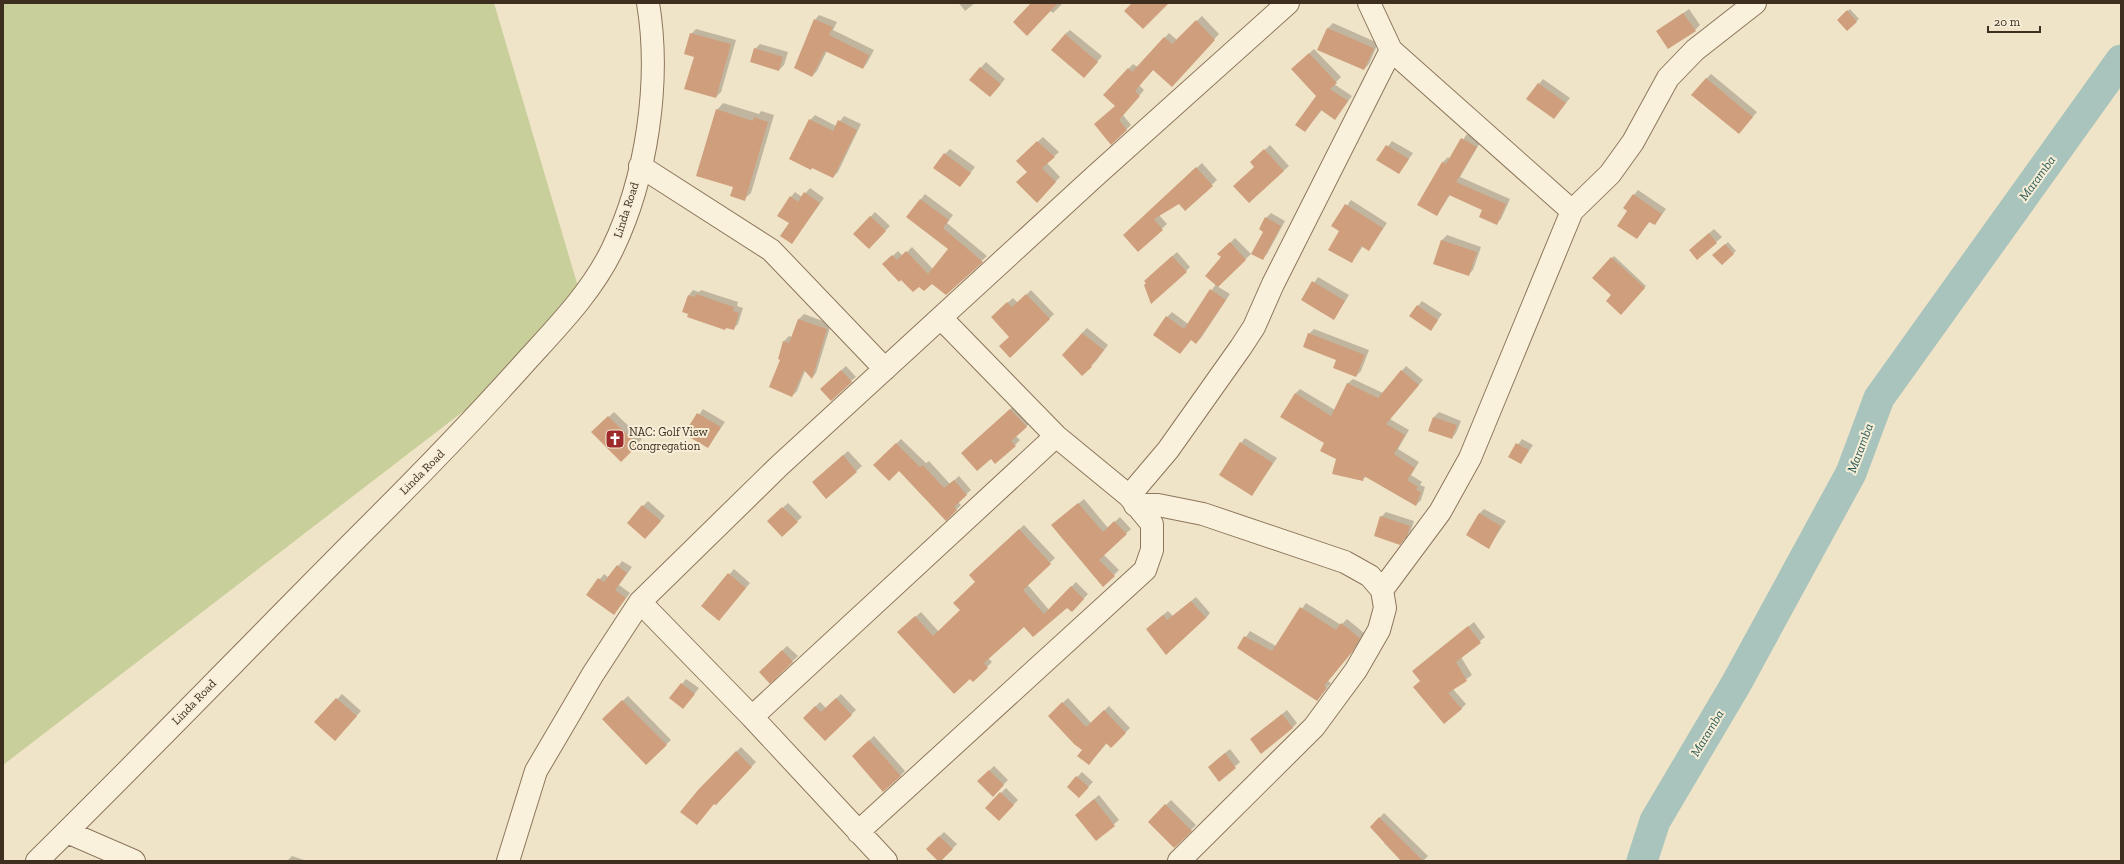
<svg xmlns="http://www.w3.org/2000/svg" width="2124" height="864" font-family="'Zilla Slab',serif">
  <rect width="100%" height="100%" fill="#f0e4c8"/>
  <!-- green -->
  <path fill="#c9cf9b" d="M3 3H494L579 290 529 361 3 765Z"/>
  <!-- shadow -->
  <path fill="#0003" d="M959 3H975L965 11Z
    M1040 3H1063L1053 13Z
    M1689 9 1700 25 1695 30 1658 31Z
    M1850 9 1859 19 1847 29 1838 20Z
    M819 15 837 22 833 30 874 50 867 63 863 68 827 51 817 71 812 76 815 20Z
    M1202 16 1219 34 1176 81 1154 69 1139 85 1144 90 1123 115 1131 125 1112 143 1116 106 1104 95 1133 64 1138 67 1169 33 1177 40Z
    M1333 23 1378 43 1369 64 1364 69 1319 49 1328 28Z
    M696 29 736 40 721 92 716 97 695 56 691 34Z
    M1070 30 1102 56 1089 72 1065 34Z
    M760 44 788 52 784 65 779 70 755 49Z
    M1314 49 1341 77 1334 84 1352 96 1335 119 1322 110 1309 126 1317 96 1292 69Z
    M986 62 1005 79 995 91 970 80Z
    M1711 74 1757 112 1743 128 1706 79Z
    M1543 79 1570 98 1554 118 1527 99Z
    M723 103 759 114 761 111 774 115 751 193 744 199 734 186 717 110Z
    M815 115 836 126 844 116 861 124 838 172 833 177 812 167 810 120Z
    M1467 134 1481 141 1460 177 1510 199 1501 219 1496 224 1483 209 1450 195 1437 215 1419 205 1443 162 1448 157 1450 159Z
    M1043 137 1059 152 1047 163 1060 177 1037 201 1022 156Z
    M1392 141 1413 153 1399 173 1378 160Z
    M1270 145 1289 166 1249 202 1256 158Z
    M950 149 975 167 964 181 945 154Z
    M1202 163 1217 180 1185 209 1179 202 1159 215 1167 224 1138 251 1129 231Z
    M810 188 824 198 792 243 791 197 795 192 802 197Z
    M1638 190 1666 209 1655 224 1650 221 1637 238 1628 211 1634 195Z
    M925 194 953 215 947 223 987 256 946 294 932 282 884 264 898 251 903 256 912 247 933 269 950 249 907 217Z
    M1351 200 1387 223 1373 244 1368 249 1363 246 1352 262 1340 231 1332 226Z
    M875 212 890 226 869 247 854 234Z
    M1271 213 1285 221 1267 254 1262 259 1266 218Z
    M1714 229 1722 237 1698 258 1695 245Z
    M1447 235 1481 247 1473 270 1468 275 1434 264 1442 240Z
    M1235 238 1251 254 1217 286 1230 294 1201 338 1196 343 1191 339 1180 353 1167 317 1172 312 1188 324 1216 284 1222 257 1219 254Z
    M1728 242 1736 251 1722 264 1714 255Z
    M1177 252 1190 267 1186 271 1148 283 1150 276Z
    M1614 256 1646 286 1621 314 1613 295 1594 278Z
    M1318 277 1349 295 1334 319 1302 300Z
    M693 290 699 292 701 290 738 302 737 306 743 308 738 324 733 329 689 295Z
    M1031 290 1054 314 1010 357V337L992 317 1013 298 1018 303Z
    M1422 301 1442 314 1431 330 1418 306Z
    M804 314 831 324 816 373 812 378 805 371 797 391 792 396 782 359 779 358 784 341 789 336 792 337 799 319Z
    M1087 328 1108 345 1096 361 1082 375V333Z
    M1314 329 1369 350 1361 371 1356 376 1309 334Z
    M846 366 856 377 851 381 826 384Z
    M1406 366 1423 380 1390 419 1409 430 1398 449 1419 462 1411 475 1422 482 1420 485 1425 487 1421 500 1416 505 1367 476 1362 480 1337 458 1295 394 1300 389 1335 410 1348 383 1353 379 1383 393Z
    M1016 404 1031 422 1016 436 1020 440 1015 445 995 462 991 458 967 448Z
    M703 409 725 422 708 447 686 434Z
    M614 412 642 439 621 460 593 432Z
    M1439 412 1461 421 1456 433 1452 438 1429 430 1434 417Z
    M1245 438 1277 458 1252 495 1241 443Z
    M901 439 926 463 929 461 950 484 959 476 971 490 958 502 961 505 946 520 899 470 875 465Z
    M1522 439 1533 445 1521 463 1510 456Z
    M848 451 862 466 826 498 818 478Z
    M1084 499 1108 528 1120 517 1131 529 1103 554 1119 570 1103 586 1058 520Z
    M648 501 665 516 650 533 643 506Z
    M788 503 802 517 783 535 769 521Z
    M1484 509 1506 521 1489 547 1479 514Z
    M1386 512 1414 521 1411 530 1405 539 1381 517Z
    M1024 525 1055 558 1027 584 1049 610 1076 582 1088 594 1077 606 1067 607 1024 625 988 658 992 662 973 681 903 628 921 612 939 632 961 610 977 582 975 570Z
    M622 561 632 567 619 585 630 593 614 614 587 595 604 574 609 578Z
    M734 569 750 583 724 614 703 606Z
    M1196 597 1210 613 1206 618 1152 624 1168 611 1173 616Z
    M1306 603 1341 625 1347 619 1364 633 1357 645 1328 681 1331 683 1317 700 1238 648 1250 631 1276 646Z
    M1474 622 1485 637 1461 657 1472 675 1453 689 1466 704 1461 709 1421 680 1413 671Z
    M787 646 798 656 770 682 760 672Z
    M686 679 699 688 688 702 682 684Z
    M342 694 361 711 339 735 315 722Z
    M841 694 856 710 825 739 804 718 820 702 826 708Z
    M628 696 671 740 646 763 603 719Z
    M1068 698 1091 723 1109 706 1130 728 1111 747 1107 743 1089 764 1083 750 1054 711Z
    M1287 710 1297 723 1292 728 1251 739Z
    M874 736 905 771 900 776 853 756Z
    M741 747 756 762 716 804 699 790Z
    M1230 749 1240 762 1219 780 1214 762Z
    M994 766 1008 780 993 795 979 781Z
    M1082 772 1093 782 1084 791 1077 777Z
    M1006 788 1018 800 999 820 986 808Z
    M1099 795 1119 820 1096 839 1081 810Z
    M1171 800 1196 825 1174 847 1149 822Z
    M1384 813 1428 856 1423 861H1402L1384 843 1386 842 1371 827Z
    M944 832 957 844 940 861 927 849Z
    M292 856 307 861H287Z"/>
  <g fill="none" stroke-linecap="round" stroke-linejoin="round">
    <!-- river -->
    <path stroke="#a9c4bc" stroke-width="31" d="M1642 861 1655 821 1736 684 1851 473 1879 398 2121 60"/>
  </g>
  <!-- building -->
  <path fill="#cf9f7d" d="M1031 3H1058L1027 36 1013 22Z
    M1132 3H1169L1143 29 1124 11Z
    M1847 10 1857 22 1847 31 1837 20Z
    M1683 13 1696 31 1668 49 1656 31Z
    M814 19 833 27 829 35 869 55 863 69 825 51 812 77 794 68Z
    M1196 20 1215 40 1172 87 1153 70 1135 91 1140 96 1119 120 1127 130 1111 145 1094 124 1115 106 1103 95 1128 68 1132 72 1164 37 1172 44Z
    M1327 28 1374 48 1364 70 1317 50Z
    M690 33 731 44 716 98 684 89 694 57 684 54Z
    M1065 34 1098 62 1084 78 1051 50Z
    M754 48 783 57 779 71 750 62Z
    M1309 53 1337 83 1330 89 1348 101 1335 120 1321 110 1305 132 1295 125 1316 96 1291 69Z
    M980 67 1001 84 990 97 969 80Z
    M1706 78 1753 117 1739 134 1691 95Z
    M1538 83 1566 103 1554 119 1526 99Z
    M716 109 753 121 754 117 768 122 745 201 730 196 733 187 696 176Z
    M809 119 833 131 838 120 857 130 833 178 812 168 811 170 789 159Z
    M1461 138 1477 147 1456 182 1506 204 1497 225 1479 217 1482 210 1449 195 1437 216 1417 205 1442 162 1446 164Z
    M1037 141 1055 157 1042 168 1056 182 1037 203 1016 182 1027 172 1016 161Z
    M1386 145 1409 159 1399 174 1376 160Z
    M1264 149 1284 171 1249 203 1233 186 1254 167 1250 162Z
    M944 153 971 173 960 187 933 168Z
    M1196 167 1213 186 1185 211 1179 204 1154 219 1163 230 1138 252 1123 235Z
    M804 192 820 203 792 244 780 236 789 223 777 216 790 196 798 202Z
    M1633 194 1662 214 1655 225 1649 222 1637 239 1617 226 1627 211 1623 208Z
    M920 199 949 220 943 228 983 262 946 295 932 284 924 291 919 287 913 292 901 280 899 282 882 264 892 255 897 260 906 251 928 274 948 249 906 217Z
    M1345 204 1383 228 1369 251 1361 246 1352 263 1328 250 1339 231 1331 226Z
    M870 216 886 231 869 249 853 234Z
    M1265 217 1281 226 1263 260 1251 254 1263 232 1259 229Z
    M1709 233 1717 243 1697 260 1689 250Z
    M1441 240 1477 252 1469 276 1433 264Z
    M1230 242 1246 260 1218 287 1205 276 1221 257 1217 254Z
    M1725 244 1734 254 1722 265 1712 255Z
    M1172 256 1187 272 1151 304 1144 285 1146 283 1144 281Z
    M1611 257 1645 288 1621 315 1606 301 1611 295 1592 278Z
    M1312 281 1345 301 1334 320 1301 300Z
    M1210 289 1226 300 1196 344 1191 340 1180 354 1153 335 1166 316 1184 329Z
    M696 294 734 307 733 311 739 313 734 330 726 328 725 330 687 317 688 314 682 312 688 295 695 297Z
    M1026 294 1050 319 1010 358 999 346 1009 337 991 317 1007 302 1012 307Z
    M1417 305 1438 320 1431 331 1409 316Z
    M798 319 827 329 812 379 804 370 792 397 769 387 780 360 778 359 783 341 789 343Z
    M1082 333 1104 350 1091 366 1092 367 1082 376 1062 355Z
    M1308 333 1365 355 1356 377 1333 368 1336 360 1303 347Z
    M841 370 852 382 831 401 820 389Z
    M1401 370 1419 385 1386 424 1405 435 1394 454 1415 468 1407 480 1418 487 1416 490 1421 492 1416 506 1364 476 1363 481 1332 474 1336 459 1320 451 1324 443 1280 417 1295 393 1331 416 1347 383 1378 398Z
    M1010 409 1027 427 1011 441 1016 446 995 464 991 459 977 471 961 453Z
    M697 413 721 427 708 448 684 434Z
    M608 416 638 445 621 462 591 432Z
    M1433 417 1457 425 1452 439 1428 431Z
    M1240 442 1273 463 1252 496 1219 475Z
    M896 443 920 467 923 465 944 488 954 480 967 495 954 507 957 510 946 521 899 471 889 481 873 465Z
    M1516 443 1529 450 1521 464 1508 457Z
    M843 455 857 472 826 499 812 482Z
    M1078 503 1103 532 1114 521 1127 534 1099 560 1115 576 1103 587 1051 525Z
    M642 505 661 521 645 539 627 523Z
    M782 507 798 522 782 537 767 521Z
    M1479 513 1501 526 1489 549 1466 535Z
    M1380 516 1410 526 1407 536 1400 545 1374 536Z
    M1019 529 1051 564 1023 590 1044 614 1071 586 1084 599 1072 612 1067 608 1033 637 1024 627 984 663 988 668 973 682 970 679 954 694 897 632 915 616 933 636 960 610 953 603 975 582 969 575Z
    M617 565 627 573 615 590 626 598 614 615 586 595 598 578 604 582Z
    M728 573 746 588 719 621 701 606Z
    M1191 601 1206 618 1166 655 1146 629 1163 615 1167 620Z
    M1300 607 1336 630 1341 623 1360 638 1353 651 1324 686 1327 688 1317 701 1237 648 1244 636 1272 651Z
    M1468 626 1481 643 1456 662 1467 681 1448 693 1462 709 1444 724 1413 687 1420 681 1412 671Z
    M782 650 793 662 770 684 759 672Z
    M681 683 695 694 683 709 669 698Z
    M336 698 357 716 335 741 314 722Z
    M836 698 852 715 825 741 803 718 815 706 821 712Z
    M622 700 667 745 646 765 602 719Z
    M1062 702 1086 727 1104 710 1126 733 1111 748 1106 743 1089 765 1077 756 1082 750 1074 744 1048 716Z
    M1282 714 1293 728 1261 754 1250 739Z
    M869 740 901 776 883 792 852 756Z
    M736 751 752 767 716 805 714 804 697 825 680 812 698 790Z
    M1225 753 1236 768 1219 782 1208 767Z
    M989 770 1004 785 993 797 977 781Z
    M1076 776 1089 787 1079 798 1067 787Z
    M1000 792 1014 805 999 821 985 808Z
    M1094 799 1115 826 1096 841 1075 815Z
    M1165 804 1192 831 1174 848 1148 822Z
    M1379 817 1423 861H1401L1370 827Z
    M939 836 953 849 941 861H938L926 849Z"/>
  <g fill="none" stroke-linecap="round" stroke-linejoin="round">
    <!-- minor casing -->
    <g stroke="#8d765c" stroke-width="24">
      <path id="minor" d="M1369 3 1391 50 1572 211
        M640 166 771 250 885 369
        M1129 496 1168 450 1241 347 1254 327 1273 284 1391 50
        M1135 505H1158L1203 514 1345 562 1370 576 1382 590
        M752 717 1056 436
        M67 832 134 861
        M858 832 1145 570 1152 550V524L1129 496 1056 436 941 318
        M37 861C151 749 261 634 374 521 427 468 479 414 529 358 560 324 592 291 612 250 647 178 661 81 648 3
        M508 861 536 771 593 674 640 602
        M886 861 752 717 640 602 779 466 1094 177 1288 3
        M1179 861 1314 727 1356 670 1379 630 1385 608 1382 590 1440 512 1470 458 1572 211 1610 174 1633 142 1668 78 1695 50 1755 3"/>
    </g>
    <!-- minor -->
    <use href="#minor" stroke="#faf1dc" stroke-width="22"/>
  </g>
  <!-- icons -->
  <defs>
    <g id="church-square" transform="scale(1)"><rect x="-9" y="-9" width="18" height="18" rx="4" fill="#9e2a2b" stroke="#f7eed8"/><path d="M-1.2-6h2.4v3.5h3.3v2.4h-3.3V6h-2.4V-.1h-3.3v-2.4h3.3Z" fill="#fff"/></g>
  </defs>
  <g fill-rule="evenodd">
    <use href="#church-square" x="615" y="439"/>
  </g>
  <g text-anchor="middle" dominant-baseline="central" stroke-width="4" stroke-linejoin="round" paint-order="stroke">
    <!-- street labels -->
    <g font-size="12" fill="#3d2e20" stroke="#f7eed8">
      <text transform="translate(626 210) rotate(-72)">Linda Road</text>
      <text transform="translate(422 472) rotate(-45)">Linda Road</text>
      <text transform="translate(194 702) rotate(-46)">Linda Road</text>
    </g>
    <!-- poi labels -->
    <g font-size="12" fill="#3d2e20" stroke="#f7eed8" text-anchor="start">
      <text x="629" y="432">NAC: Golf View<tspan x="629" dy="14">Congregation</tspan></text>
    </g>
    <!-- water labels -->
    <g font-size="13" font-style="italic" fill="#2f5d5a" stroke="#f7eed8">
      <text transform="translate(2037 178) rotate(-54)">Maramba</text>
      <text transform="translate(1860 448) rotate(-69)">Maramba</text>
      <text transform="translate(1707 733) rotate(-59)">Maramba</text>
    </g>
  </g>
  <!-- border -->
  <rect width="2124" height="864" fill="none" stroke="#3d2e20" stroke-width="8"/>
  <!-- scale -->
  <path d="M1988 26v6h52v-6" fill="none" stroke="#3d2e20" stroke-width="2"/>
  <text x="1994" y="26" font-size="12" fill="#3d2e20" stroke="#f7eed8" stroke-width="3" paint-order="stroke">20 m</text>
</svg>
